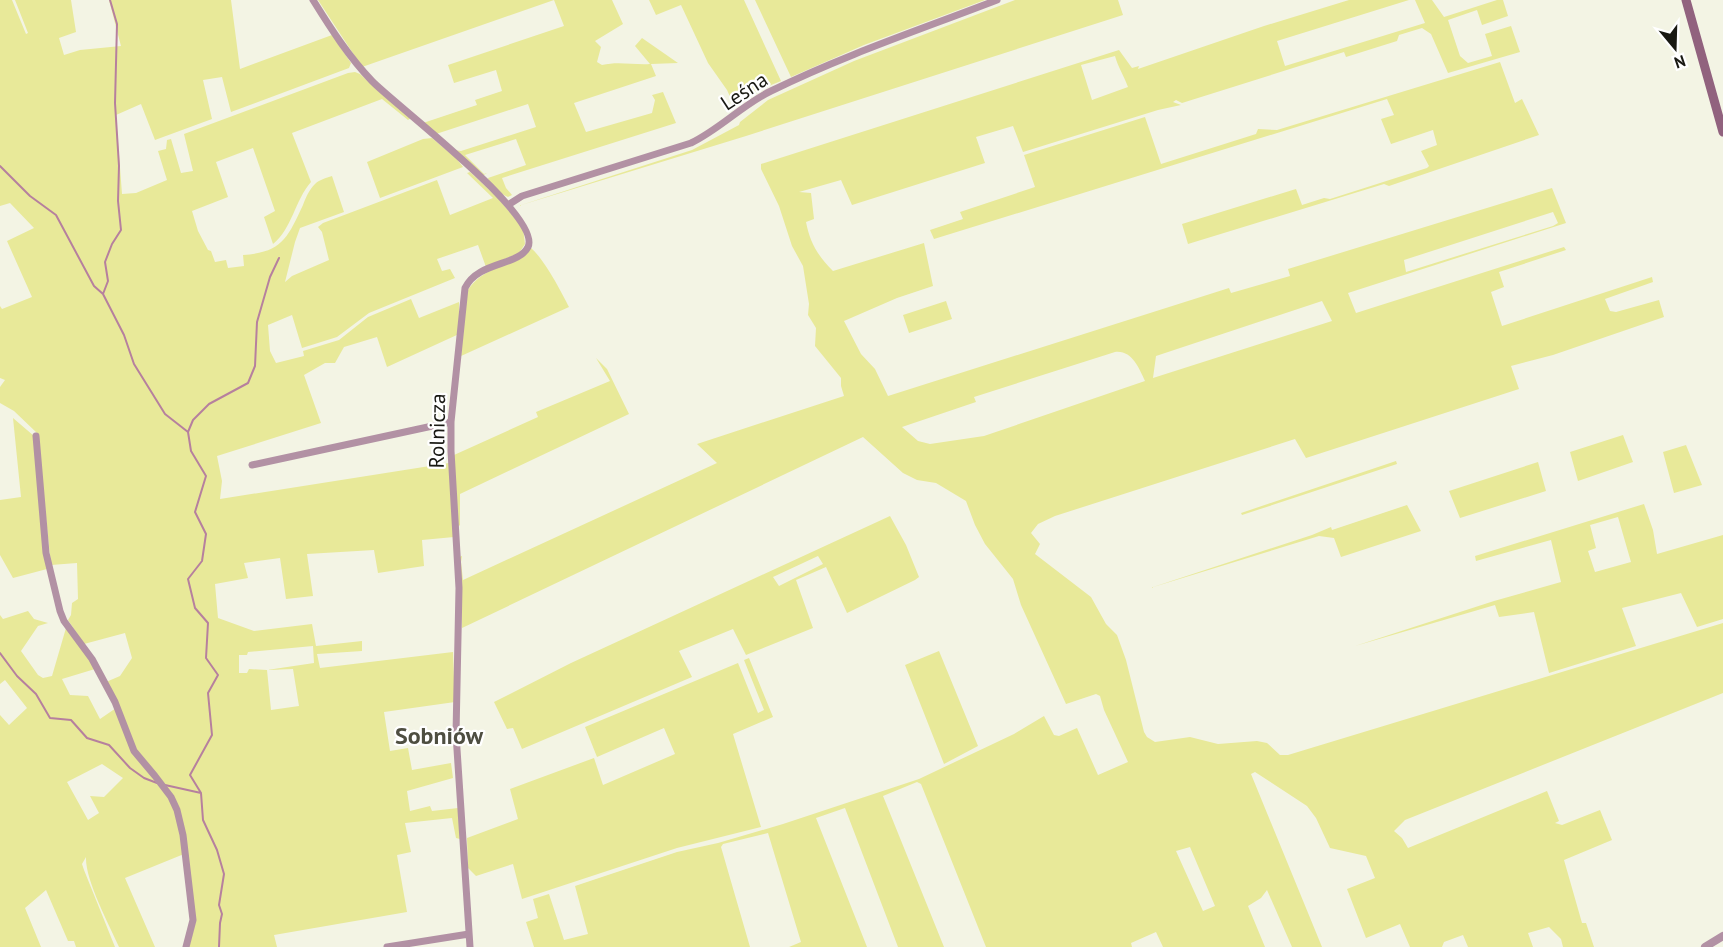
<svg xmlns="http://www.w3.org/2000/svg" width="1723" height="947" font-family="'PT Sans',sans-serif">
  <rect width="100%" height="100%" fill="#f3f4e4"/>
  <!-- green -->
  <path fill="#e8e999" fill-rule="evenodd" d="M0 0H12L26 34 28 33 15 0H71L76 32 59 38 64 55 80 50 121 46 109 0H231L240 69 332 35 351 63 349 68 231 112 222 77 203 80 212 119 155 140 141 104 116 115 122 194 136 193 167 180 158 151 166 149 167 140 171 139 181 173 193 171 184 134 348 73 355 72 360 74 385 97 411 118 408 120 382 99 292 133 311 182C295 200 292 229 273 244L264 217 275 211 253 148 216 162 228 197 192 211 198 231 208 250 211 251 215 262 226 260 228 268 244 266 243 255C282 252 287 239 303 205 306 197 309 190 315 184 319 180 326 178 332 176L344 212 300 228 295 242 285 282 292 276 329 260 322 232 318 227 323 223 437 180 450 215 493 198 467 173 470 172 497 197 523 228 525 244 519 253 486 267 478 245 437 259 442 271 450 269 455 278 369 313 337 337 302 348 292 315 268 325 270 351 276 363 304 356 303 351 339 340 368 317 411 299 419 318 459 302V334L387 367 377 337 344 347 335 363H325L304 375 321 423 217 456 222 481 220 499 449 463 454 537 422 540 424 566 378 573 374 550 307 554 313 596 286 599 280 558 244 563 248 578 215 584 218 618 254 631 312 624 316 646 362 641V651L317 654 320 668 453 652 455 702 384 712 390 751 408 748 412 770 451 763 453 778 407 791 410 811 430 806 432 811 458 808 460 839 456 838 452 818 405 823 411 852 397 855 407 912 274 935 277 947H189L196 920 184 854 125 878 155 947H119C109 924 85 880 86 857L82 864 84 870 115 947H76L74 941H68L46 890 25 908 41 947H0V715L9 725 27 708 5 680 0 684V615L3 619 28 611 34 619 48 623 38 626 21 651 38 675 43 678 52 676 66 628 80 645 95 669 62 679 70 695 88 696 100 719 119 706 106 682 120 676 132 658 125 633 84 644 68 620 71 615 72 603 78 599 77 563 51 565 37 433 14 411 0 403V387L5 380 0 378V306L2 309 32 297 7 241 34 228 10 203 0 206ZM313 646 314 663 267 670 249 669 247 673H239V655H247L248 652ZM293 669 299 706 271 710 267 670ZM102 764 123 778 104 797 90 796 99 813 88 820 67 782Z
    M318 0H612L623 24 595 41 601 47 597 62 602 65C618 61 633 65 650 64L635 46 642 38 678 63 651 64 656 76 574 103 586 132 652 113 655 100 652 95 663 92 676 123 502 178 506 188 512 195 508 197C500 193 490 188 488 178L526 165 516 139 465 155 484 174 487 173 482 176 455 150 461 151 536 127 528 104 436 134 423 123 477 105 475 100 502 91 496 70 454 83 448 65 564 26 554 0 362 67Z
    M649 0H744L781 81 732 101 727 90 708 63 681 5 656 15Z
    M755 0H985L864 45 791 77Z
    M1015 0H1118L1123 15 746 136 518 206 692 150 739 125 740 122 768 100 854 61Z
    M1349 0H1409L1277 41 1285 66 1425 23 1415 0H1432L1444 17 1497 0H1503L1508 16 1482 25 1477 10 1448 20 1460 56 1468 63 1492 56 1485 34 1511 26 1520 52 1448 73 1431 34 1422 28 1399 35 1397 41 1346 57 1344 52 1182 103 1176 100 1173 102 1181 105 1158 110 1023 152 1013 126 976 137 985 163 852 205 841 180 799 192 811 193 814 219 806 222C810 243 818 256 833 271L924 243 933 286 897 298 844 321 861 354 875 369 888 396 1229 288 1231 293 1290 276 1288 269 1552 188 1566 223 1348 293 1356 313 1564 247 1566 250 1499 272 1504 287 1491 292 1502 326 1652 277 1653 282 1605 299 1610 311 1616 312 1659 300 1664 317 1553 355 1511 366 1519 389 1306 458 1295 439 1055 516 1038 524 1031 533 1040 544 1035 554 1091 597 1106 624 1117 635 1126 660 1144 732 1147 737 1155 742 1190 737 1218 744 1257 741 1267 743 1280 755H1288L1723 623V693L1405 820 1394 831 1402 838 1408 848 1547 791 1559 821 1555 823 1562 825 1600 810 1612 840 1564 860 1582 923H1586L1594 947H1563L1561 939 1549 927 1528 933 1533 947H1468L1463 935 1444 942 1442 947H1410L1400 924 1366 938 1347 889 1375 878 1366 856 1330 848 1316 818 1307 806 1255 772 1251 774 1322 947H1292L1267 890 1261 898 1248 906 1265 947H1163L1156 932 1131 943 1132 947H986L921 784 917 782 883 796 944 947H898L845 808 816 818 867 947H789L801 942 768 833 723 844 721 847 750 947H534L526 922 538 918 533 899 549 894 564 940 588 934 575 886 677 852 718 843 783 824 919 779 1014 734 1044 716 1054 735 1059 736 1077 728 1098 775 1128 762 1104 710 1100 696 1096 694 1066 704 1021 605 1013 579 985 544 975 525 966 501 936 483 917 480 903 473 863 437 462 628 459 557 462 556 461 562 463 580 717 463 697 444 844 396 841 386V378L815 346 816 328 808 315 809 304 803 266 792 246 779 206 761 169V164L1119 50 1132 68 1139 66 1138 69 1264 26ZM1115 56C1118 67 1124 76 1128 87L1092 100 1081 65ZM1553 212 1558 223 1553 226 1406 272 1404 260ZM1322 301 1332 321 1153 378 1156 356ZM1115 352C1132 350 1139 368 1145 381L984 436 930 444 918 441 902 427 976 402 974 397ZM1190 847 1215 906 1203 911 1176 851Z
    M1500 62 1515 103 1522 99 1539 135 1389 186 1384 184 1188 244 1182 224 1296 189 1302 205 1324 198 1330 199 1427 168 1429 166 1421 151 1437 145 1433 130 1391 144 1381 119 1394 115 1387 99 934 239 930 230 963 219 960 212 1035 187 1024 155 1145 117 1161 164 1256 134 1258 129 1277 130Z
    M432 138 456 158 463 167 380 198 367 162 423 139Z
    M531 248C544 259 561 291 569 307L461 356 466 293C484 263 511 270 531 248Z
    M946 301 952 319 909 333 903 315Z
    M596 358 607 369 629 414 460 494V525L458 527 454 455 538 417 536 412 610 381Z
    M13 418 34 436 47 569 13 578 0 555V500L21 497Z
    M1623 435 1633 462 1578 481 1570 452Z
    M1686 445 1702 485 1674 493 1663 452Z
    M1396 461 1397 464 1242 515 1241 513Z
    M1538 462 1546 491 1460 518 1449 491Z
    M1644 504 1653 530 1657 554 1723 535V619L1697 627 1681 593 1622 608 1636 646 1549 673 1534 612 1499 617 1495 605 1355 646 1494 601 1561 582 1551 540 1476 561 1475 556ZM1618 517 1631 562 1595 572 1588 551 1596 548 1590 525Z
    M1407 505 1421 531 1341 557 1334 538 1319 536 1150 588 1312 535 1331 527 1332 530Z
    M890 516 906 545 919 577 915 580 847 613 826 567 796 580 813 628 746 655 733 629 679 651 692 677 522 749 513 728 507 729 494 702 571 663ZM818 556 823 564 779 586 773 577Z
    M939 651 978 746 944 764 905 665Z
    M749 658 773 717 733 734 761 827 677 848 522 899 513 864 476 876 468 868 467 838 518 819 510 789 594 758 603 785 675 754 664 728 597 757 585 727 738 663 758 713 764 710 744 660Z"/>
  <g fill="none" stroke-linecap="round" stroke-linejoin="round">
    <!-- stream -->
    <path stroke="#b6809e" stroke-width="2" d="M0 166 30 196 56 215 94 286 103 294 124 335 134 364 165 414 188 432 191 451 206 476 195 512 206 534 202 561 188 579 195 608 208 623 206 658 218 675 208 693 212 735 190 775 201 793 203 820 217 850 224 874 219 905 222 914 220 923 219 947
      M103 294 108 281 105 262 112 244 121 230 118 201 119 166 115 103 117 24 110 0
      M188 432 193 420 209 404 248 383 255 366 257 322 270 277 279 258
      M0 653 17 676 36 694 50 718 71 720 87 738 109 745 130 768 144 778 157 783
      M165 785 201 793"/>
    <!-- minor -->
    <path stroke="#b291a4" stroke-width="7" d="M313 0C331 29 349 57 372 81 395 105 543 216 528 247 519 266 478 261 465 288L451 422V451L459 588 456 734 470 947
      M508 205 522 196 691 143C720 129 742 105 771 91 844 55 922 29 997 0
      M36 436 46 553 60 611 64 621 92 659 115 702 134 751 155 776 171 797 177 810 183 835 193 920 186 947
      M252 465 451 422
      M387 947 469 934"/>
    <!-- tertiary -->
    <path stroke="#b291a4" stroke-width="8" d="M1705 947 1723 936"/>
    <!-- secondary -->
    <path stroke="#91627e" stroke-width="9" d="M1686 0 1723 132"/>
  </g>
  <g text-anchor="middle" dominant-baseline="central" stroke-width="4.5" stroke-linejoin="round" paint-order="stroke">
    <!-- street labels -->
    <g font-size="21" fill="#191913" stroke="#fff">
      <text transform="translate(744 91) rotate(-33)">Leśna</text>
      <text transform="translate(437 431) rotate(-89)">Rolnicza</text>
    </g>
    <!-- quarter labels -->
    <g font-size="24" font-weight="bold" fill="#4e4e41" stroke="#fff">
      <text x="439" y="735">Sobniów</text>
    </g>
  </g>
  <!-- north arrow -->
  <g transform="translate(1675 48) rotate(161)" stroke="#ffffff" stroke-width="4.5" paint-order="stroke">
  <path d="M0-4.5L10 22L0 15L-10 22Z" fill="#191913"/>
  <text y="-9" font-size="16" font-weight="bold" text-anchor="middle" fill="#191913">N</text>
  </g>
</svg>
